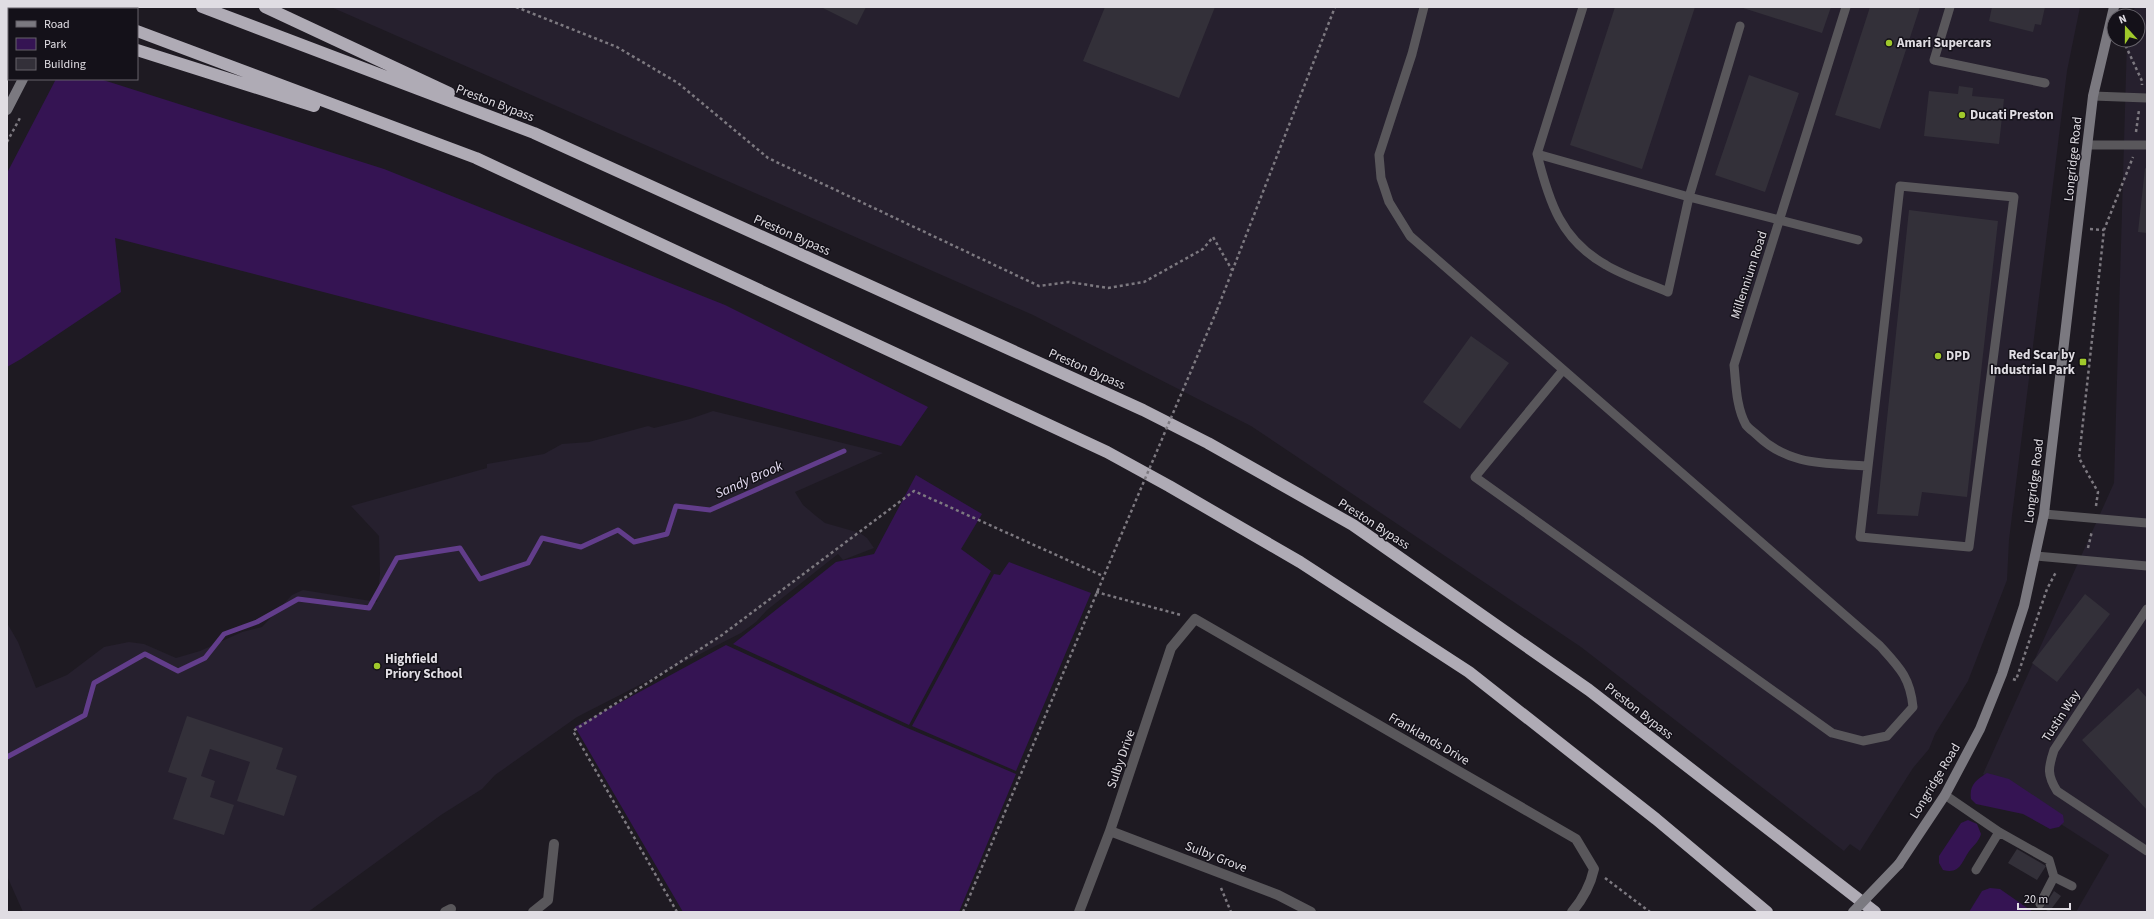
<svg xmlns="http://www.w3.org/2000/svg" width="2154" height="919" font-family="'Source Sans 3',sans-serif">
  <rect width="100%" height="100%" fill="#1e1a22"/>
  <!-- built -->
  <path fill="#26202e" d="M331 7H2080L2067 71 2009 540 2007 580 1968 681 1935 734 1929 749 1913 768 1860 851 1850 844 1844 851 1581 647 1251 426 1033 315Z
    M2135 7H2147V912H2076L2109 855 1983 774 2114 483 2127 40H2138V16H2131Z
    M713 411 883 453 795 492 803 505 816 516 825 523 860 533 867 538 874 548 843 560 838 554 767 610 756 622 741 633 577 717 495 775 482 789 441 815 308 912H23L7 876V623L18 642 36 688 67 675 104 647 129 642 144 644 176 658 200 651 242 632 262 627 292 595 303 590 377 602 380 574 379 536 351 506 487 468V464L544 454 562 444 589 442 648 426 654 428 690 419Z"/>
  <!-- green -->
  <path fill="#351453" d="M56 79H100L384 169 725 305 928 407 901 446 689 387 115 238 121 292 21 359 7 367V173Z
    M916 475 982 514 961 549 991 571 909 725 733 644 836 562 874 554Z
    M1009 562 1091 593 1016 771 912 726 994 574 1000 575Z
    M726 645 905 727 1016 774 959 912H683L575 727Z
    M1987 773 2009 779 2063 815 2064 822 2059 827 2050 829 2023 814 1976 804 1971 799C1969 785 1976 780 1987 773Z
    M1968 820 1977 824 1981 834C1979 841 1975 844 1970 850 1962 860 1961 875 1943 870L1939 863V856L1961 823Z
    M1990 888 2000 889 2033 912H1969L1982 891Z"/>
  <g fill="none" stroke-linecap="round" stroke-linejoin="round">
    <!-- stream -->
    <path stroke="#623d8b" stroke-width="5" d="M7 757 85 715 94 683 145 654 178 671 205 658 224 634 257 622 298 599 369 608 397 558 460 548 480 579 528 563 542 538 581 547 618 530 634 542 667 534 676 506 710 510 844 451"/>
  </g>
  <!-- building -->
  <path fill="#333039" d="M821 7H866L857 25Z
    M1105 7H1215L1179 98 1083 61Z
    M1615 7H1695L1642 169 1570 145Z
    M1740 7H1831L1822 33Z
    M1870 7H1920L1880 129 1835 115Z
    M1992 7H2045L2041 25 2035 24 2033 32 1989 21Z
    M1749 75 1799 93 1765 192 1715 175Z
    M1959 86 1973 88 1972 96 2004 99 1999 144 1924 136 1929 91 1958 94Z
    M2145 168 2147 169V233L2138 232Z
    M1909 210 1998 221 1967 497 1922 492 1918 516 1877 514Z
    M1471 336 1509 363 1460 429 1423 402Z
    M2085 594 2110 614 2057 682 2032 663Z
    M2138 688 2147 698V810L2082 740Z
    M187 716 283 748 276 769 297 776 284 816 237 801 250 762 210 749 201 776 215 781 210 797 234 805 224 835 173 819 187 778 168 772Z
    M2017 849 2046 866 2037 880 2008 863Z
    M2054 891 2061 896 2049 912 2043 908Z"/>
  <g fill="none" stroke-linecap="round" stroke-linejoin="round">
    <!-- path -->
    <path stroke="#7d7980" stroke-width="2.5" stroke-dasharray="3 3" stroke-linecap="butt" d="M516 7 617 47 678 83 768 158 1039 286 1069 282 1108 288 1144 282 1203 249 1213 237 1232 270
      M2123 40 2142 81V85
      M2136 132 2139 110
      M7 142 21 116
      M2090 229 2104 230
      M1217 310 1335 7
      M2096 506 2098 492 2079 458 2104 230 2133 157
      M2088 548 2092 531
      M1096 592 1181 615
      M2013 679 2016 680 2047 589 2056 572
      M1605 878 1650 912
      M1221 888 1231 912
      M677 912 573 731 722 635 914 491 1103 576
      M963 912 1119 540"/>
    <!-- lane -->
    <path stroke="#59575b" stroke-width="9" d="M1424 7 1412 54 1379 155 1381 178 1389 202 1410 236 1880 646C1899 667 1910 677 1913 707L1887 736 1863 741 1832 733 1475 477 1563 370
      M1583 7 1537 154 1689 197 1858 240
      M1846 7 1734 365C1736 384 1736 407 1746 425 1749 429 1754 432 1757 435 1789 466 1825 463 1866 466
      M1950 7 1934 60 2045 83
      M2093 96 2147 98
      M2088 145H2147
      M1537 154C1549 202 1561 240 1606 265 1624 276 1647 283 1668 292L1689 197 1740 26
      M1900 186 2014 197 1969 547 1860 537Z
      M2044 514 2147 523
      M2036 556 2147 566
      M2147 609 2054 750C2048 768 2047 775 2057 791L2147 851
      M1945 795 1999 832 2049 860 2054 877 2040 904
      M1976 870 1999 832
      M2054 877 2072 886"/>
    <!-- street -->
    <path stroke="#59575b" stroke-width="10" d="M1110 831 1278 895 1311 912
      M445 912 451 909
      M533 912 548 900 554 844
      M1079 912 1110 831 1171 648 1195 619 1576 839 1594 869C1590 887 1583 899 1572 912"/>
    <!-- secondary -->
    <path stroke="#7b7980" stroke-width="10" d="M49 9 50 7
      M7 110 23 79
      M1899 864 1945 795 1980 729 2002 674 2024 606 2044 514 2093 96 2114 7"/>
    <!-- highway -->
    <path stroke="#afabb5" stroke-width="12" d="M69 7 76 9
      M202 7 534 133 1143 410 1208 443 1353 525 1589 690 1875 912
      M265 7 449 93
      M7 10H9
      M137 31 476 158 1107 452 1169 486 1300 562 1469 672 1656 819 1767 912
      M137 50 314 106"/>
    <!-- path-bridge -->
    <path stroke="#7d7980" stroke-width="2.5" stroke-dasharray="3 3" stroke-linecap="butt" d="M1119 540 1217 310"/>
    <!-- secondary-bridge -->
    <path stroke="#7b7980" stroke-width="10" d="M1853 912 1899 864"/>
  </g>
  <!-- markers -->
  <g fill="#a0c92b" stroke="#141119" stroke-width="1.5">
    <circle cx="1889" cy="43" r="4"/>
    <circle cx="1962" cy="115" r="4"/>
    <circle cx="1938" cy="356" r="4"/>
    <rect x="2079" y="358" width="8" height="8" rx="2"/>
    <circle cx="377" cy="666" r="4"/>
  </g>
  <g text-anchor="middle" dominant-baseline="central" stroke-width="3" stroke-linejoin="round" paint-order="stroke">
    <!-- poi labels -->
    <g font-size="13" font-weight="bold" fill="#e0dde3" stroke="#141119" text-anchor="start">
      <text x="1897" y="43">Amari Supercars</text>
      <text x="1970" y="115">Ducati Preston</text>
      <text x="2075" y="355" text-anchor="end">Red Scar by<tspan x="2075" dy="15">Industrial Park</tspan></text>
      <text x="1946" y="356">DPD</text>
      <text x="385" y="659">Highfield<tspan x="385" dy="15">Priory School</tspan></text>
    </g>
    <!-- street labels -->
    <g font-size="13" fill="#e0dde3" stroke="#141119">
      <text transform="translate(495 103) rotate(21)">Preston Bypass</text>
      <text transform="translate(2073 159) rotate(-84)">Longridge Road</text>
      <text transform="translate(792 235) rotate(24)">Preston Bypass</text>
      <text transform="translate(1749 275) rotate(-72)">Millennium Road</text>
      <text transform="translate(1087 369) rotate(24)">Preston Bypass</text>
      <text transform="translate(2034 481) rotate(-83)">Longridge Road</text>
      <text transform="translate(1374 524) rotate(33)">Preston Bypass</text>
      <text transform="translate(1639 711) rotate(38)">Preston Bypass</text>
      <text transform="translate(2061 716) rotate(-57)">Tustin Way</text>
      <text transform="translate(1429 739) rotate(30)">Franklands Drive</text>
      <text transform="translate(1121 759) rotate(-71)">Sulby Drive</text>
      <text transform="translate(1935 781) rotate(-59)">Longridge Road</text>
      <text transform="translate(1216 857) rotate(21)">Sulby Grove</text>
    </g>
    <!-- water labels -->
    <g font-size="14" font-style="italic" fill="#e8dff5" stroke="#141119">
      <text transform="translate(749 480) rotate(-24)">Sandy Brook</text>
    </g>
  </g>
  <!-- border -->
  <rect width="2154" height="919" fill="none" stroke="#e0dde3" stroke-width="16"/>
  <!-- legend -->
  <rect x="8" y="8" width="130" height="72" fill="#141119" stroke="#66636a"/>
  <rect x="16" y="21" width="20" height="6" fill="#7b7980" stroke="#66636a"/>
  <text x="44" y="28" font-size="12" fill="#e0dde3">Road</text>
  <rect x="16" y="38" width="20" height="12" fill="#351453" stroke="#66636a"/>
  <text x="44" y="48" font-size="12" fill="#e0dde3">Park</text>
  <rect x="16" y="58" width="20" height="12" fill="#333039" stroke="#66636a"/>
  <text x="44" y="68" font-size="12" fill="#e0dde3">Building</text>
  <!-- north arrow -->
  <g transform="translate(2126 28) rotate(339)"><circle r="19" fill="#141119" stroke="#66636a"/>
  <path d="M0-3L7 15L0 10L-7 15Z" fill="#a0c92b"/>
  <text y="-6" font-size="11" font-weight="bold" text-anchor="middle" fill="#e0dde3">N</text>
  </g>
  <!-- scale -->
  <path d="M2018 903v6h52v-6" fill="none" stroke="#e0dde3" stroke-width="2"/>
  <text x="2024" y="903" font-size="12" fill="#e0dde3" stroke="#141119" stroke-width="3" paint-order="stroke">20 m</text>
</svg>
